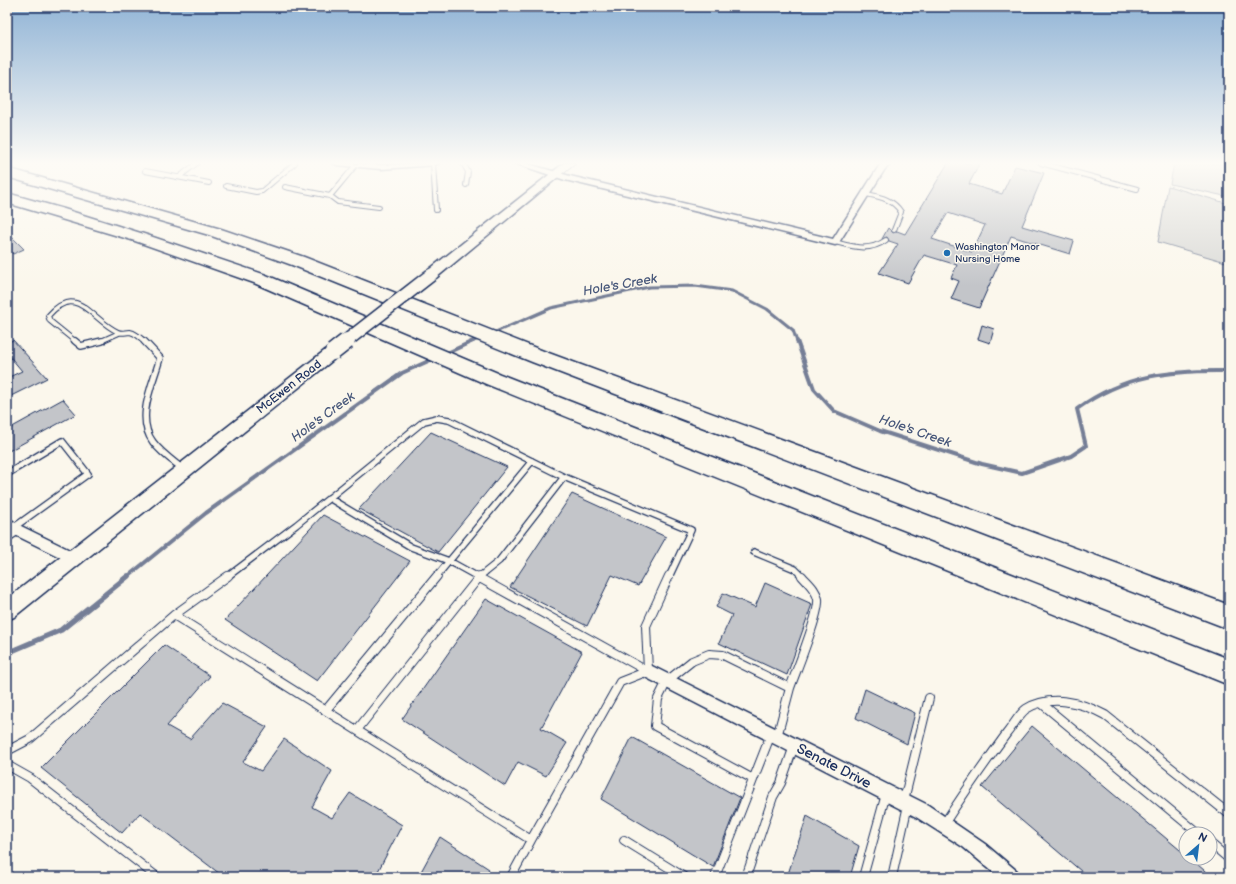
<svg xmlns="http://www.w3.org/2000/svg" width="1236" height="884" font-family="'Balsamiq Sans',sans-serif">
  <rect width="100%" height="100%" fill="#fbf7ec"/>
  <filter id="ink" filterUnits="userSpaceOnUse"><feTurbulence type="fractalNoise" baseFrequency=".025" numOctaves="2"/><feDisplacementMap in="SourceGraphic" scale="8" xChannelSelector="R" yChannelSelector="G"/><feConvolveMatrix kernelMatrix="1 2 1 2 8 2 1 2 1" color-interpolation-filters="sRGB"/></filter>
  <g filter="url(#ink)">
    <!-- green -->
    <path fill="#dadad7" stroke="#7a849a" d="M1174 163H1229V197L1170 184Z
      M1168 186 1229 204V263L1158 242Z"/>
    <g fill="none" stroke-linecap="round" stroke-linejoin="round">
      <!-- stream-far2 -->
      <path stroke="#747e96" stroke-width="3" d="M491 334 551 308 649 287 695 286 732 291 767 309 793 330 797 342
        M471 342 481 338"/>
      <!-- stream-far1 -->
      <path stroke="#747e96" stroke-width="4" d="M797 341 814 389 834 411 880 431 982 464 1022 473 1071 456 1086 446 1077 409C1125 374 1172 370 1229 371
        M445 354 473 341
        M127 577 206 513 402 373 435 358"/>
      <!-- stream -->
      <path stroke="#747e96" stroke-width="5.5" d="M7 653 61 630 128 576"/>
    </g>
    <!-- building -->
    <path fill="#c3c5c9" stroke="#1b2f5e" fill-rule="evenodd" d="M948 163H980L969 184 1002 194 1015 166 1044 173 1022 226 1074 241 1070 254 1011 236 979 308 951 299 959 281 951 278 957 265 924 255 908 283 879 273 898 244 889 241 887 237 882 239 888 228 893 233 897 231 905 234ZM948 213 985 225 972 252 932 239Z
      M7 232 24 249 13 254 7 248Z
      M982 325 994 329 990 343 978 339Z
      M13 340 47 378 7 398V378L22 371 7 353V343Z
      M63 399 76 414 7 452V430Z
      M431 432 507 467 438 552 359 509Z
      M572 494 666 537 638 586 612 575 587 626 510 587Z
      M323 515 410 561 317 681 225 620Z
      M765 583 812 604 787 675 719 643 732 615 716 607 723 593 755 607Z
      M486 599 582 652 541 728 567 743 546 776 518 762 505 786 402 719Z
      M164 645 210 676 167 726 190 739 222 703 267 727 243 762 261 771 284 739 332 771 312 807 332 818 350 793 402 825 375 877H224L140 813 122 833 41 768Z
      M865 689 915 713 907 744 856 718Z
      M1032 726 1186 855V858H1190L1212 877H1088L982 787Z
      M632 737 740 798 713 867 601 799Z
      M807 816 859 846 850 877H787Z
      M440 837 489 869 485 877H418Z"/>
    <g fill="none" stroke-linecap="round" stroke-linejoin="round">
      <!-- lane-far2 casing -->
      <g stroke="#1b2f5e" stroke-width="6">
        <path id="lane-far2" d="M433 163 436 210
          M463 163 468 172 466 185
          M1041 163 1137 189
          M145 171 209 183
          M179 177 197 163
          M226 186 256 192 262 191 295 163
          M285 187 330 196 355 166
          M866 194C880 197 893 199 901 212L894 230
          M330 196 338 202 379 207
          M835 242C854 247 869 252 886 240
          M76 342 50 321 48 316C77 282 91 320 118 332 122 334 126 332 130 332 136 333 141 338 145 342
          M99 342 119 333"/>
      </g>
      <!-- lane-far1 casing -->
      <g stroke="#1b2f5e" stroke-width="8">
        <path id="lane-far1" d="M75 341 81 346 102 341
          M144 341 160 358C153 384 135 418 153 442 161 453 173 461 183 469
          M7 474 62 441 88 474 13 528
          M329 498 411 547 449 561 478 577
          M7 539 19 531
          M754 552 795 569 803 577
          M227 577 296 525 424 421 437 418 449 420 564 477 691 530 669 577
          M436 577 532 461
          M479 577 499 561 564 477"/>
      </g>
      <!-- lane casing -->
      <g stroke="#1b2f5e" stroke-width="10">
        <path id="lane" d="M476 576 647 671
          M174 615 531 840 511 877
          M648 671 646 626 669 576
          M790 688C796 671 820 613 818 599 816 589 808 583 802 576
          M1041 703 1199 834
          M326 710 437 576
          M357 730 480 576
          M7 751 30 739 174 615 228 576
          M7 765 30 778 157 877
          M753 779 655 726 658 699 667 681 692 661 709 654 723 655 790 688 777 737
          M904 800 929 698
          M944 824C964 793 985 763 1007 733 1013 726 1019 714 1026 709 1051 694 1081 702 1105 715L1229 814
          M531 840 620 682 648 671
          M624 840 684 877
          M1210 843 1229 859
          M715 877 771 734
          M746 877 773 797 781 783 794 746
          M863 877 886 794
          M892 877 908 805"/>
      </g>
      <!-- street casing -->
      <g stroke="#1b2f5e" stroke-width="3">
        <path id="street" d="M333 163 381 165 439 163 435 165 381 169 337 165Z
          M514 163H525L570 176 833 239 879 166 884 163H892L885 169 838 244 835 245 565 180Z
          M7 517 17 524 78 554 80 558 78 562 74 564 70 562 9 532 7 530Z
          M648 664 928 805 985 844 1017 871 1019 877H999L963 847 916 817 643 676 641 671 643 666Z"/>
      </g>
      <!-- secondary casing -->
      <g stroke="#1b2f5e" stroke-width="3">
        <path id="secondary" d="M564 163H575L436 278H426L425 275 426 272Z
          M333 347 338 348 340 352 338 356 14 617 7 620V599L328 348Z"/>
      </g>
      <!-- highway casing -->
      <g stroke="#1b2f5e" stroke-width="3">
        <path id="highway" d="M7 168 221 229 304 257 546 352 1229 605V629L532 362 292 265 209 235 7 177Z
          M7 193 64 209 147 235 266 275 500 374 1229 659V685L486 384 254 283 135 241 7 203Z"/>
      </g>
      <!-- lane-far2 -->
      <use href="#lane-far2" stroke="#fbf7ec" stroke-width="4"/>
      <!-- lane-far1 -->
      <use href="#lane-far1" stroke="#fbf7ec" stroke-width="5.5"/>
      <!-- lane -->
      <use href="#lane" stroke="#fbf7ec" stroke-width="8"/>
      <!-- street -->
      <use href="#street" fill="#fbf7ec" fill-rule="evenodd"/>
      <!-- secondary -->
      <use href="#secondary" fill="#fbf7ec" fill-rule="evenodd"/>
      <!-- highway -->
      <use href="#highway" fill="#fbf7ec" fill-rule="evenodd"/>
      <!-- secondary-bridge-far1 casing -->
      <g stroke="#1b2f5e" stroke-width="15" stroke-linecap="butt">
        <path id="secondary-bridge-far1" d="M345 342 431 275"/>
      </g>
      <!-- secondary-bridge casing -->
      <g stroke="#1b2f5e" stroke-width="19" stroke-linecap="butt">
        <path id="secondary-bridge" d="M333 352 347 341"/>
      </g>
      <!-- secondary-bridge-far1 -->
      <use href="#secondary-bridge-far1" stroke="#fbf7ec" stroke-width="12"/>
      <!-- secondary-bridge -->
      <use href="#secondary-bridge" stroke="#fbf7ec" stroke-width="16"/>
    </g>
  </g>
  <!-- sky -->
  <linearGradient id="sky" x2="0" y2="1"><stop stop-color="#91b4d6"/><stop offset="0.57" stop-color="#fdfbf6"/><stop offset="1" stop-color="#fdfbf6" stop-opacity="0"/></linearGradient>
  <rect width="1236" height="286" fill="url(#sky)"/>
  <!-- markers -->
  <circle fill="#1f6fb2" stroke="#fbf7ec" stroke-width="1.5" cx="947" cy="253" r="4"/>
  <g text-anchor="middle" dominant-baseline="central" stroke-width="3" stroke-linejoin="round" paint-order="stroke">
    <!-- far-poi labels -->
    <g font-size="10" fill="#1b2f5e" stroke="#fbf7ec" text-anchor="start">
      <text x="955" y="247">Washington Manor<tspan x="955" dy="12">Nursing Home</tspan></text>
    </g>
    <!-- street labels -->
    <g font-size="12" fill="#1b2f5e" stroke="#fbf7ec">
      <text transform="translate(289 387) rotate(-38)">McEwen Road</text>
    </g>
    <!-- water labels -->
    <g font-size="13" font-style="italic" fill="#47577a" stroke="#fbf7ec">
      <text transform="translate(620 285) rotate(-10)">Hole's Creek</text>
      <text transform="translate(323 417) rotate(-36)">Hole's Creek</text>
      <text transform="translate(915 431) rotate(19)">Hole's Creek</text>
    </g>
    <!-- near-street labels -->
    <g font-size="14" fill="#1b2f5e" stroke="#fbf7ec">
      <text transform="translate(834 766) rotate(27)">Senate Drive</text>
    </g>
  </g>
  <!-- margin -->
  <rect width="1236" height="884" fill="none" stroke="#fbf7ec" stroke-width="24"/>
  <rect x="12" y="12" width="1212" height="860" fill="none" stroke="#1b2f5e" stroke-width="1.5" filter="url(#ink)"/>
  <!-- north arrow -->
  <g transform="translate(1198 846) rotate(28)"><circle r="19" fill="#fbf7ec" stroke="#a1a7b3"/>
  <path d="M0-3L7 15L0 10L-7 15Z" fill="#1f6fb2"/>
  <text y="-6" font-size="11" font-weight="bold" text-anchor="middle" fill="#1b2f5e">N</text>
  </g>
</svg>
